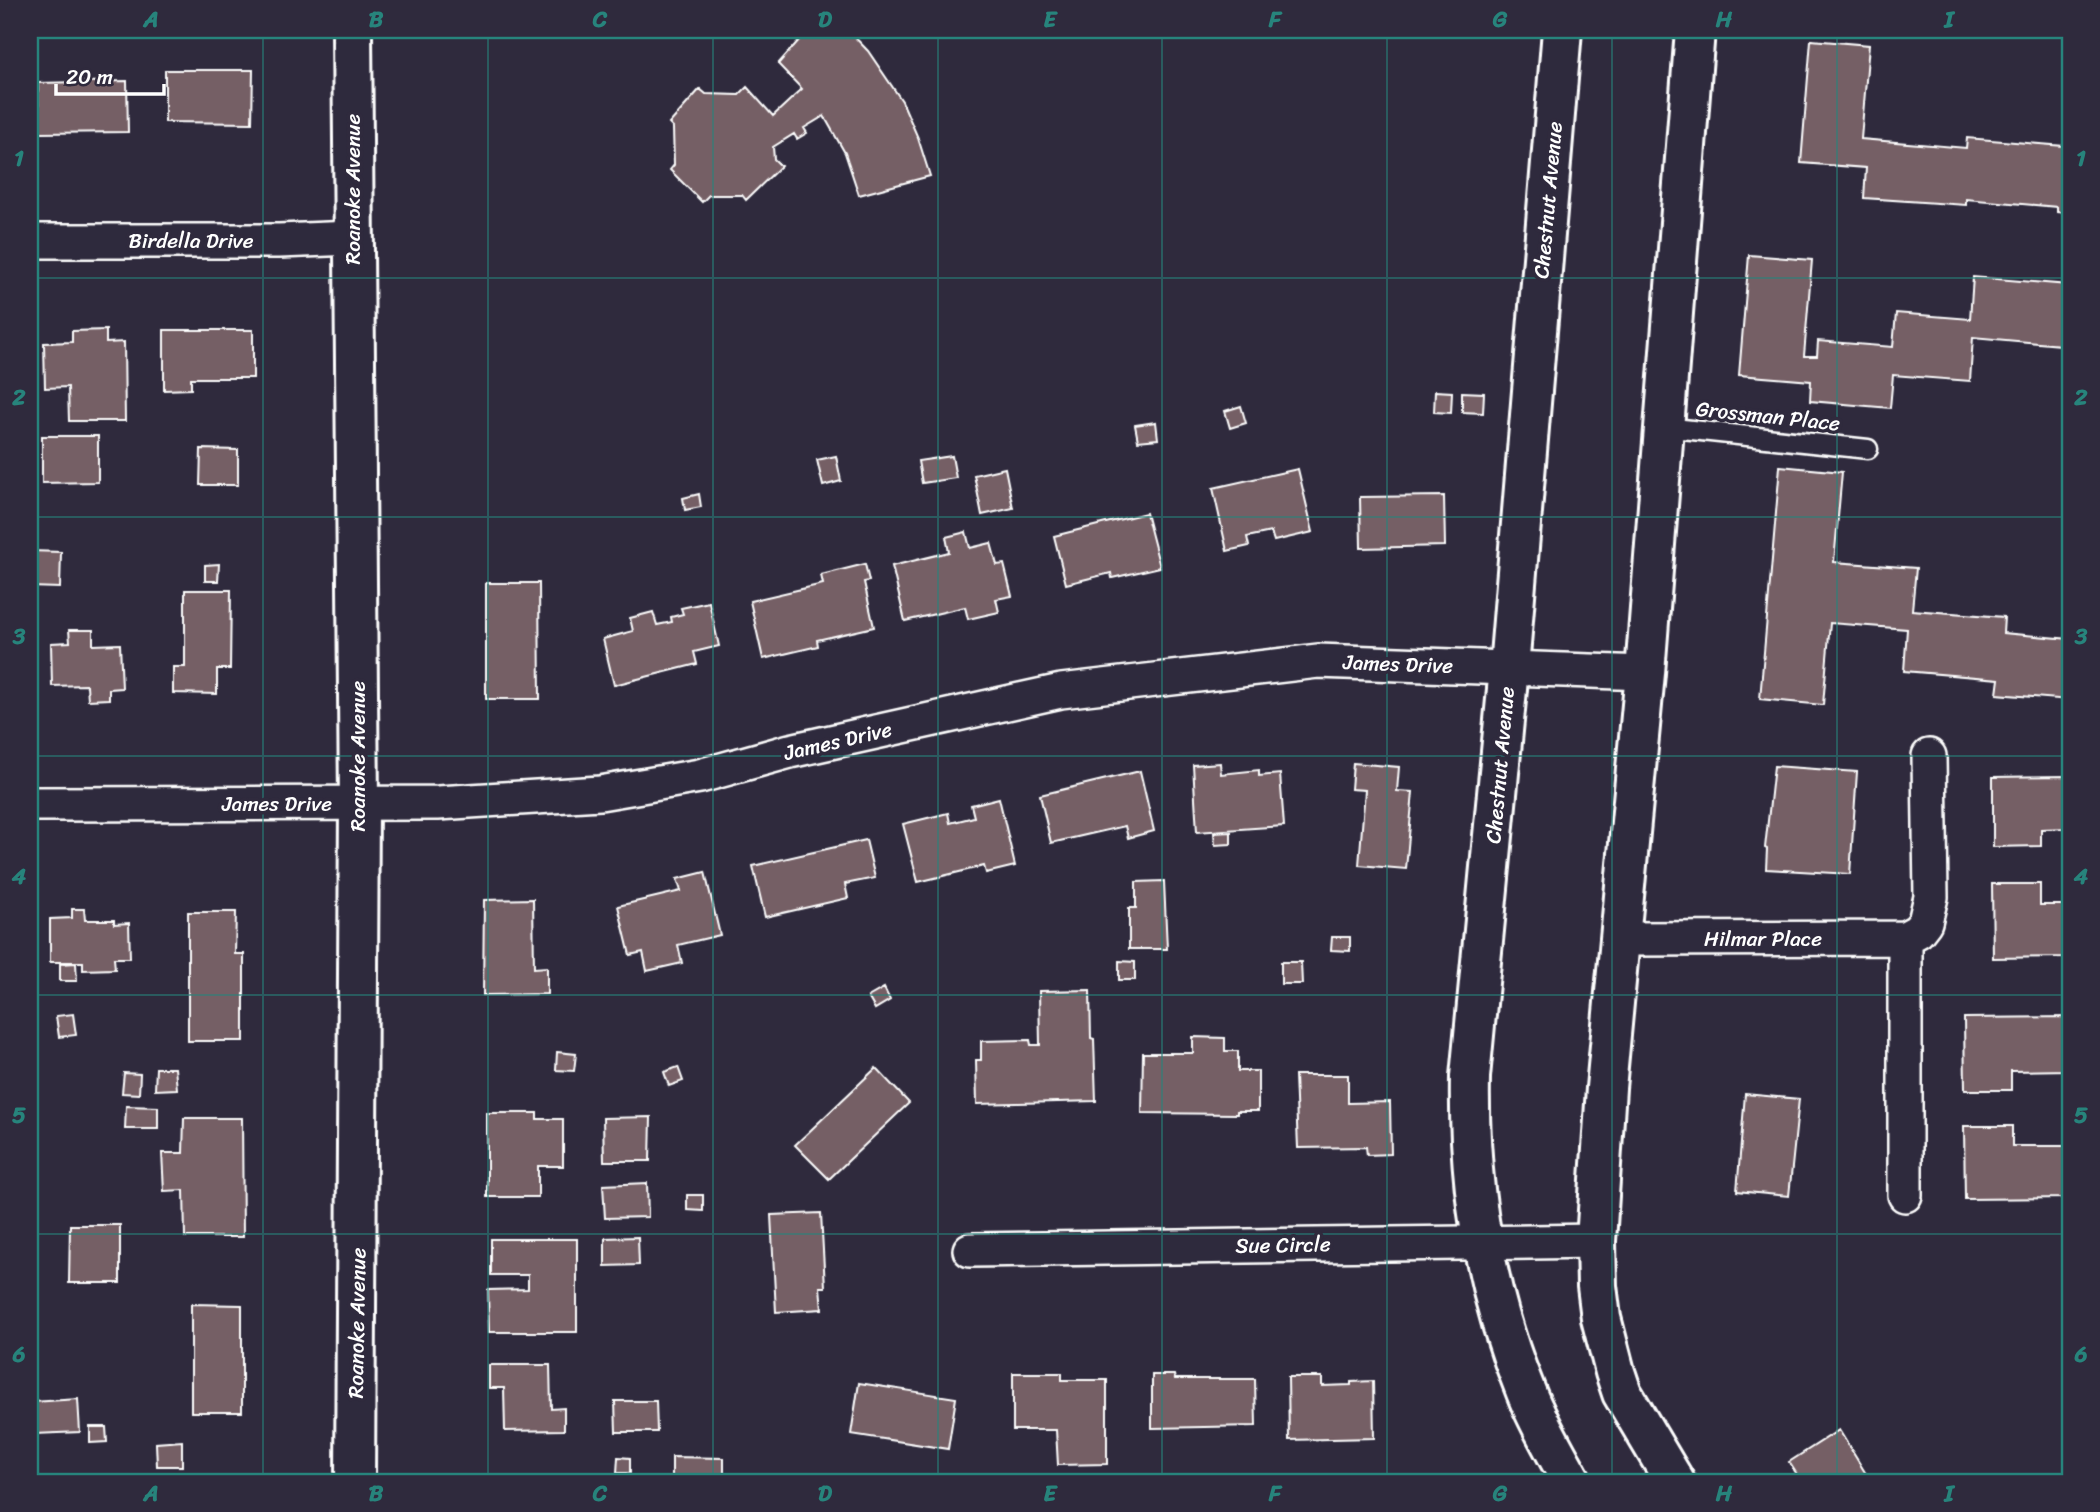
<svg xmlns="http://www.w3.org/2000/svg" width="2100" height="1512" font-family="Sriracha,sans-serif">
  <rect width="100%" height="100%" fill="#2f2a3d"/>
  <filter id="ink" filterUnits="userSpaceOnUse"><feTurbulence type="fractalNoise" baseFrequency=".0143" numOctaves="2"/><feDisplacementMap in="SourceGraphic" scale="14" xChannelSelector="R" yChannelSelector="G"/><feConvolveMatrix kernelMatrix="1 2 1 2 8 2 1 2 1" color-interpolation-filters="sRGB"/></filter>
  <g filter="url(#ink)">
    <!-- building -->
    <path fill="#755e65" stroke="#fff" stroke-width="2" d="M808 30H848L868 51 902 101 918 138 930 176 859 195 845 153 824 116 804 128 807 133 797 139 794 134 773 147 774 159 781 166 746 200 742 195H709L702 202 670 170 674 165 673 128 669 124 700 89 706 94 739 95 747 87 773 116 802 89 778 64Z
      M1811 40 1869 45 1861 139 1966 148 1967 138 2064 146 2063 154 2070 155V213L2057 212V207L1966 199V205L1864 198 1866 168 1801 163Z
      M165 70H253L252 123 165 122Z
      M127 81 128 132 39 133 38 83Z
      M1749 255 1812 260 1804 356H1817L1818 341 1893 347 1896 313 1970 319 1973 277 2068 285 2066 293H2070V356L2061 355V345L1973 337 1970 381 1893 375 1890 408 1810 401 1811 381 1739 375Z
      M106 330V343L124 342 125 421H69L68 387 45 388 44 343 72 342V331Z
      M164 330H253V378H191V389L164 390Z
      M1435 391 1452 392 1451 413 1434 412Z
      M1462 392 1484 393 1483 413 1462 412Z
      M1241 406 1246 423 1230 428 1225 411Z
      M1156 422 1158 439 1138 441 1135 425Z
      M42 436H98V482L42 483Z
      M201 449 238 450V485H200Z
      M836 456 841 481 823 486 817 460Z
      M952 456 956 478 922 483 918 461Z
      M1780 466 1842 472 1834 562 1916 568 1912 610 2004 617 2003 633 2070 639V700L1997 694 1999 679 1904 671 1907 629 1830 623 1823 705 1760 699Z
      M1005 468 1013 508 982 515 974 475Z
      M1298 469 1313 532 1274 541 1271 532 1247 537 1249 546 1227 551 1213 488Z
      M699 494 701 507 685 510 683 498Z
      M1444 496 1445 546 1361 548 1360 497Z
      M1146 513 1160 567 1112 578 1111 573 1066 584 1054 536Z
      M966 532 970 548 991 543 997 565 1004 564 1012 596 996 599 999 612 968 619 965 607 905 621 892 566 949 552 946 537Z
      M30 551 61 552 60 588 30 587Z
      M219 564 218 581H205V565Z
      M865 564 869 581 864 582 874 627 817 640 818 646 763 659 750 601 823 584 821 575Z
      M486 583H539L540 699H486Z
      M185 590H231L230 669H217V694L173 693V667H185Z
      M709 602 719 646 694 652 697 664 614 685 603 639 633 631 630 618 653 612 657 625 672 622 671 617 683 614 681 608Z
      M69 630H93V645L120 644 122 688 109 689V699L88 700 87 685 52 686 51 643 70 642Z
      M1220 763 1221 774 1259 770V776L1280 774 1284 826 1197 832 1193 765Z
      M1353 763 1399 767 1397 791 1413 792 1406 869 1359 865 1365 790 1351 789Z
      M1774 766 1857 772 1850 874 1766 869 1767 849 1765 848Z
      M1140 771 1154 831 1128 838 1125 826 1051 843 1040 795Z
      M2070 776V828L2041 829V846L1993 847V777Z
      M999 798 1015 866 986 873 984 866 918 882 903 824 948 813 950 823 974 817 971 805Z
      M1231 832V844L1215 845 1214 833Z
      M866 840 875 878 845 884 848 898 765 917 753 866Z
      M705 872 720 935 678 945 682 963 647 971 643 952 630 955 618 906 681 891 677 879Z
      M1164 881 1167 949H1129V908H1136V882Z
      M1992 884H2040V905H2070V957L1993 958Z
      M533 899 534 968 547 967V994L483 995 484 900Z
      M72 909H84L85 920H114V924L129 923 130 958H114L115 969 83 970V962H50V919L72 918Z
      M188 912H236L235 954H244V1041H188Z
      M1332 937H1350V951L1331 950Z
      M1119 961 1135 962V980H1119Z
      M1281 962H1301L1302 984H1281Z
      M76 963 77 981H60V964Z
      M884 988 890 1000 875 1009 868 997Z
      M1090 990 1091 1038 1094 1039 1096 1101 977 1104 976 1060H981V1041L1030 1040 1031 1045H1040L1039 991Z
      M73 1014 76 1035 59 1037 56 1016Z
      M2070 1017V1070L2011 1071V1090H1965L1964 1018Z
      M1193 1037 1225 1038V1051H1238V1071H1258V1111H1237V1114L1142 1113 1143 1053H1193Z
      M557 1052 576 1054 574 1071 556 1070Z
      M678 1067 683 1081 669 1086 664 1072Z
      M156 1068H175L177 1089 155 1090Z
      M876 1068 909 1103 829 1179 795 1145Z
      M124 1073 140 1074 139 1094 122 1093Z
      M1295 1075H1348V1103L1390 1102 1391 1154 1367 1155 1366 1147 1298 1148Z
      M1745 1094 1799 1099 1789 1196 1737 1191Z
      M126 1106 158 1107V1129H125Z
      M487 1113H537V1119H563V1166H538V1197H487Z
      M651 1117 650 1161H604L603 1118Z
      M184 1118H242L243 1237H185L184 1190 164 1191 162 1153H183Z
      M1964 1126H2012V1146H2070V1198L1965 1199Z
      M647 1183 648 1217 605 1218 603 1185Z
      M687 1195H703V1211L687 1210Z
      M821 1213 825 1287H820L822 1309 776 1312 771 1215Z
      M70 1225H120V1283H69Z
      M638 1237 639 1265 605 1266V1238Z
      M491 1239H577V1332H489L488 1290 528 1289V1275H491Z
      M191 1304 242 1305V1412H191Z
      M489 1365H550L551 1409 564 1408V1430L505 1431 504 1388H489Z
      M1013 1373H1062V1380H1107V1464L1058 1465 1056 1430H1013Z
      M1152 1375H1174L1175 1379H1255L1256 1426 1152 1428Z
      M1288 1377H1322V1386L1351 1385V1382L1373 1381 1374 1438 1289 1440Z
      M859 1383 956 1398 948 1449 851 1434Z
      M78 1399 80 1432 35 1434 33 1402Z
      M615 1401H656L657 1432H616Z
      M90 1427H106L107 1442 90 1443Z
      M1839 1430 1871 1482H1802L1789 1462Z
      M182 1441V1466H157L156 1443Z
      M618 1457 630 1458V1473H617Z
      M672 1457 724 1458V1482H672Z"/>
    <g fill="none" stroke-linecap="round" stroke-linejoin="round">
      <!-- lane casing -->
      <g stroke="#fff" stroke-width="23">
        <path id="lane" d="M1664 427 1868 449"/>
      </g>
      <!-- street casing -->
      <g stroke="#fff" stroke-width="38">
        <path id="street" d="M30 241H279L353 238
          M30 804 438 803 600 793 700 776 790 751 1061 691 1318 661 1645 673
          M1621 939 1905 938
          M1905 1195V938L1918 931 1925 922 1931 897 1929 756
          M970 1250 1596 1241"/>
      </g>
      <!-- secondary casing -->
      <g stroke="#fff" stroke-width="44">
        <path id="secondary" d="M352 30 359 804 355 1482
          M1562 30 1509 668 1470 1077C1468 1183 1485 1292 1526 1392 1538 1423 1556 1453 1572 1482
          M1675 1482 1622 1393 1615 1372 1601 1318 1597 1286 1596 1241 1606 1088 1645 673 1695 30"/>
      </g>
      <!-- lane -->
      <use href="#lane" stroke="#2f2a3d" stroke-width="18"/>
      <!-- street -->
      <use href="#street" stroke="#2f2a3d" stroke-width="33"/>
      <!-- secondary -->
      <use href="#secondary" stroke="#2f2a3d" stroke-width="38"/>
    </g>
  </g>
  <!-- grid -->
  <path fill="none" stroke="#27847c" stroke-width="2" stroke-opacity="0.55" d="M263 30V1482M488 30V1482M713 30V1482M938 30V1482M1162 30V1482M1387 30V1482M1612 30V1482M1837 30V1482M30 278H2070M30 517H2070M30 756H2070M30 995H2070M30 1234H2070"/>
  <g text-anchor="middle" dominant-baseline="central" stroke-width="7" stroke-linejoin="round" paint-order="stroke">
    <!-- street labels -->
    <g font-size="21" fill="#fff" stroke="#2f2a3d">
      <text transform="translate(353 189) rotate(-90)">Roanoke Avenue</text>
      <text transform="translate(1548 200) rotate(-85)">Chestnut Avenue</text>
      <text x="191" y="241">Birdella Drive</text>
      <text transform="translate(1768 416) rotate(6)">Grossman Place</text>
      <text transform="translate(1398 664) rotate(2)">James Drive</text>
      <text transform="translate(838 741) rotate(-13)">James Drive</text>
      <text transform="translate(358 756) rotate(-90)">Roanoke Avenue</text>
      <text transform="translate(1500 765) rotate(-85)">Chestnut Avenue</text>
      <text x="277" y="804">James Drive</text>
      <text x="1763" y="939">Hilmar Place</text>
      <text transform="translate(1283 1245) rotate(-1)">Sue Circle</text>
      <text transform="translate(357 1323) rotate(-89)">Roanoke Avenue</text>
    </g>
  </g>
  <!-- margin -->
  <rect width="2100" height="1512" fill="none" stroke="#2f2a3d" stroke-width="77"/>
  <!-- scale -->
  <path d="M56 84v10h108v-10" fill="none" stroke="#ffffff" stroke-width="3.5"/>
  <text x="66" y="84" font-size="21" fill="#ffffff" stroke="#2f2a3d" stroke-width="5" paint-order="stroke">20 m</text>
  <rect x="38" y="38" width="2024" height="1436" fill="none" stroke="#27847c" stroke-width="2.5"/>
  <g font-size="23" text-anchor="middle" font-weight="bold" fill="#27847c">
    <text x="151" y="27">A</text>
    <text x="376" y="27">B</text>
    <text x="600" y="27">C</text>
    <text x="825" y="27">D</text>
    <text x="1050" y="27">E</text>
    <text x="1275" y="27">F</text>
    <text x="1500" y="27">G</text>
    <text x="1724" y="27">H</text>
    <text x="1949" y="27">I</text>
    <text x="19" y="166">1</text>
    <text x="2081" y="166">1</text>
    <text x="19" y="405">2</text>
    <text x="2081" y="405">2</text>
    <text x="19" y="644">3</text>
    <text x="2081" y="644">3</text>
    <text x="19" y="884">4</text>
    <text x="2081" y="884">4</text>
    <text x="19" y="1123">5</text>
    <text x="2081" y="1123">5</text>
    <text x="19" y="1362">6</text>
    <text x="2081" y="1362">6</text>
    <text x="151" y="1501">A</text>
    <text x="376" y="1501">B</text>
    <text x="600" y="1501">C</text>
    <text x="825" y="1501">D</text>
    <text x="1050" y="1501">E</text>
    <text x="1275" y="1501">F</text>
    <text x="1500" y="1501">G</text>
    <text x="1724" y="1501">H</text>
    <text x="1949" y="1501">I</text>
  </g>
</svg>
